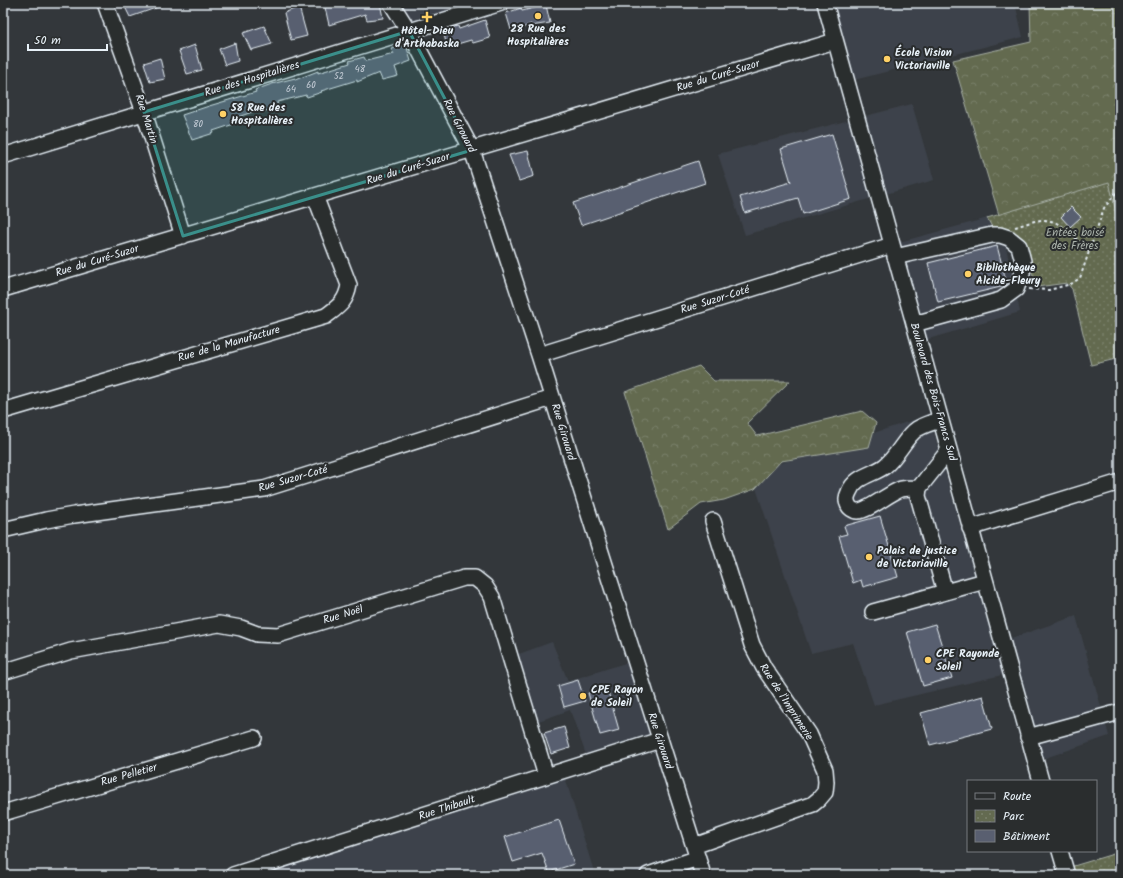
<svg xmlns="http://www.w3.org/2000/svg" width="1123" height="878" font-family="Kalam,sans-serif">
  <defs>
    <pattern id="forest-crowns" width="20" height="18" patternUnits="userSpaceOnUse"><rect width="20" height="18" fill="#636a50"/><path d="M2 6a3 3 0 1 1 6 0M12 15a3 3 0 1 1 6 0" fill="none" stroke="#79806a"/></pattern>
    <pattern id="park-dots" width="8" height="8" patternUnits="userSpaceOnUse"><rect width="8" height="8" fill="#636a50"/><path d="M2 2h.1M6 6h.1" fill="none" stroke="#79806a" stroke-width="1.8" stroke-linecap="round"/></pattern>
  </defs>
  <rect width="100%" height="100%" fill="#33373b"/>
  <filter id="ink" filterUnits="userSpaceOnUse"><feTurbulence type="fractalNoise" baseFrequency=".025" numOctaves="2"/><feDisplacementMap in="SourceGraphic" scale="8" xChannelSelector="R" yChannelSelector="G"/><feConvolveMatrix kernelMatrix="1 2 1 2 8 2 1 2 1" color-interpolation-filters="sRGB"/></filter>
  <g filter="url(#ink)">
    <!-- built -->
    <path fill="#3e434b" d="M391 3H501L409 31Z
      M824 3H1015L1023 37 846 82Z
      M912 104 934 180 745 235 718 154Z
      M999 215 1020 312 925 340 900 242Z
      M929 415 994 644 1076 616 1109 736 1028 764 1002 675 874 705 853 643 811 653 751 473Z
      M552 642 568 681 635 660 660 740 589 763 570 710 530 724 508 658Z
      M563 771 595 875H235Z
      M681 854 689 875H620Z"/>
    <!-- forest -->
    <path fill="url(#forest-crowns)" stroke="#a6aea4" d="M1030 3H1120V230L1109 183 999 215 953 60 1031 42Z
      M699 366 714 381H790L747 423 757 436 862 411 876 423 869 447 781 461 755 489 724 500 701 504 668 529 625 392Z"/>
    <!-- park -->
    <path fill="url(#park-dots)" stroke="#a6aea4" d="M1109 182 1120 230V358L1091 365 1072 289 1067 283 1037 287 1020 237 992 227 987 218Z
      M1120 852V875H1069L1067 868Z"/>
    <!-- building -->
    <path fill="#595f70" stroke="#e8f1f8" d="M123 3H167V4L130 17Z
      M324 3H380L383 18 367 20 365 14 329 25Z
      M546 5 550 23 531 26V24L512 33 506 13 521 8 522 11Z
      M299 7 307 36 291 40 284 13Z
      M485 20 490 38 473 43 471 40 447 47 443 30 458 26 459 29Z
      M264 26 272 44 251 50 243 33Z
      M235 43 238 61 225 65 219 49Z
      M195 45 202 70 187 74 179 51Z
      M406 45 411 61 395 67 398 76 382 80 379 73 357 82V80L321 91 322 92 307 97 306 95 277 102 278 107 262 112 261 109 235 118 237 123 213 131 214 133 192 140 182 115 209 106 256 92 255 90 272 84 295 78V80L318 71V73L350 63 349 61 364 57 366 61 394 54 391 49Z
      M160 58 165 79 150 82 144 63Z
      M832 134 851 199 803 214 798 198 745 213 740 197 791 182 781 149Z
      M528 151 534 176 519 181 509 155Z
      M698 161 705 183 581 225 573 203Z
      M1071 207 1081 217 1070 227 1061 217Z
      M997 246 1007 284 1005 286 938 302 928 263Z
      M880 516 898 577 863 587 861 580 853 583 839 536 847 534 844 526Z
      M935 624 952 678 923 686 907 632Z
      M578 680 585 701 564 707 558 686Z
      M607 688 619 730 600 735 588 693Z
      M983 696 992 729 930 745 921 713Z
      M564 727 570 748 551 754 544 733Z
      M559 820 574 864 549 872 542 853 513 862 505 837Z"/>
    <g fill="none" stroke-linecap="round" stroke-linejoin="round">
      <!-- minor casing -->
      <g stroke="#e8f1f8" stroke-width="18">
        <path id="minor" d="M105 3 144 112 183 236
          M391 3 409 31 472 150 539 355 593 527 703 875
          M825 3 1041 781
          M3 156 501 3
          M895 257 992 235H1000L1009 238 1019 246 1023 261 1022 273 1016 289 1001 300 914 324
          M3 289 835 41
          M539 355 892 245
          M3 411 326 316C339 306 346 302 349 285L315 196
          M919 488C914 488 906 488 901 489 889 493 867 512 857 511 854 511 849 508 848 504 846 500 847 496 849 492 855 476 873 475 885 466 897 457 906 436 917 429 924 425 933 422 940 420
          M970 528 1120 482
          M3 530 46 520 74 515 264 489 552 398
          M945 592 918 496 919 488 949 450
          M873 612 985 581
          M3 672 71 651 219 624 241 628 257 634 278 635 464 578H475L485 586 492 597 546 776
          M1028 737 1120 712
          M3 813 254 738
          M694 846 813 804 819 799 825 792 826 782 825 770 809 734 764 668 752 645 713 521
          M1060 851 1067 875
          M233 875 660 740
          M648 875 698 858"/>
      </g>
      <!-- path -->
      <path stroke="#e8f1f8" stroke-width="2" stroke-dasharray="3 3" stroke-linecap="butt" d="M1015 227C1023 225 1034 220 1043 220 1061 219 1077 240 1089 252
        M1029 289 1049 290 1071 284 1080 278 1104 208 1120 188"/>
      <!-- minor -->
      <use href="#minor" stroke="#2a2d2e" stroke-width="15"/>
    </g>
  </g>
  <!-- marked area -->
  <path fill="#3a8f8a" fill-opacity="0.2" stroke="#3a8f8a" stroke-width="3" stroke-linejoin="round" d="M409 31 472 150 183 236 144 112Z"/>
  <!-- markers -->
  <g fill="#ffd166" stroke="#2a2d2e" stroke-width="1.5">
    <circle cx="538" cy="16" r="4"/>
    <path d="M425 11h4v4h4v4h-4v4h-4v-4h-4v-4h4z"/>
    <circle cx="887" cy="59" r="4"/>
    <circle cx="223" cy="114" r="4"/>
    <circle cx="968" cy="274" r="4"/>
    <circle cx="869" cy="557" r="4"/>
    <circle cx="928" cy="660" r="4"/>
    <circle cx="583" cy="696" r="4"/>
  </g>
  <g text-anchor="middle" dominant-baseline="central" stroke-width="4" stroke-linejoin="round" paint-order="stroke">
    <!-- number labels -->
    <g font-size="9" fill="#c4ccd6">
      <text x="360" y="69">48</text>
      <text x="339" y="76">52</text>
      <text x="311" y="85">60</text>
      <text x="291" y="89">64</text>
      <text x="198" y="124">80</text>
    </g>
    <!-- poi labels -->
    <g font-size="11" font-weight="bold" fill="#e8f1f8" stroke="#2a2d2e" text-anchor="start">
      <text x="538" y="29" text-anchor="middle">28 Rue des<tspan x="538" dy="13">Hospitalières</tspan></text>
      <text x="427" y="31" text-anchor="middle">Hôtel-Dieu<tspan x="427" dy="13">d'Arthabaska</tspan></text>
      <text x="895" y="53">École Vision<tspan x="895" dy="13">Victoriaville</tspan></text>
      <text x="231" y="108">58 Rue des<tspan x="231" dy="13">Hospitalières</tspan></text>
      <text x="976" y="268">Bibliothèque<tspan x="976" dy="13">Alcide-Fleury</tspan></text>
      <text x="877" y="551">Palais de justice<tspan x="877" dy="13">de Victoriaville</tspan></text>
      <text x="936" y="654">CPE Rayonde<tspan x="936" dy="13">Soleil</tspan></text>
      <text x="591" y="690">CPE Rayon<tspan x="591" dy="13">de Soleil</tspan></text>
    </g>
    <!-- street labels -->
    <g font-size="11" fill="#e8f1f8" stroke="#2a2d2e">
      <text transform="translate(718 76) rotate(-17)">Rue du Curé-Suzor</text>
      <text transform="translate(252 79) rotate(-17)">Rue des Hospitalières</text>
      <text transform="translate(146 119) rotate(72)">Rue Martin</text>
      <text transform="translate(459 126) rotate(63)">Rue Girouard</text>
      <text transform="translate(408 169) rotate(-17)">Rue du Curé-Suzor</text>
      <text transform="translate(97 261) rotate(-17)">Rue du Curé-Suzor</text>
      <text transform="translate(715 300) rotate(-17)">Rue Suzor-Coté</text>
      <text transform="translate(229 344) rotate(-16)">Rue de la Manufacture</text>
      <text transform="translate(933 392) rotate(74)">Boulevard des Bois-Francs Sud</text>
      <text transform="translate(563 432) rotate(73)">Rue Girouard</text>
      <text transform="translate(293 479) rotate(-16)">Rue Suzor-Coté</text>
      <text transform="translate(343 615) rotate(-17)">Rue Noël</text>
      <text transform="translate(786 702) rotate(57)">Rue de l'Imprimerie</text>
      <text transform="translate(660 741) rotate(72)">Rue Girouard</text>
      <text transform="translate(129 775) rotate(-16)">Rue Pelletier</text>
      <text transform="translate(447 808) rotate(-18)">Rue Thibault</text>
    </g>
    <!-- park labels -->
    <g font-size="11" fill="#acb4ac" stroke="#2a2d2e">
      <text x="1075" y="233">Entées boisé<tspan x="1075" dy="13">des Frères</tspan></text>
    </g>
  </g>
  <!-- margin -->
  <rect width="1123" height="878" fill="none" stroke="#2a2d2e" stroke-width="16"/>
  <rect x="8" y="8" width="1107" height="862" fill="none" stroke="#e8f1f8" stroke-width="1.5" filter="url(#ink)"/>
  <!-- legend -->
  <rect x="967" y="780" width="130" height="72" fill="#2a2d2e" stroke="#767b7f"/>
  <rect x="975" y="793" width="20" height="6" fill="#2a2d2e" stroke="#767b7f"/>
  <text x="1003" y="800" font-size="12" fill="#e8f1f8">Route</text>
  <rect x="975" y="810" width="20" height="12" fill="url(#park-dots)" stroke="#767b7f"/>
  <text x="1003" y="820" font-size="12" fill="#e8f1f8">Parc</text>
  <rect x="975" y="830" width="20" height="12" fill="#595f70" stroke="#767b7f"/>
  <text x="1003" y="840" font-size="12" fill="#e8f1f8">Bâtiment</text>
  <!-- scale -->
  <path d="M28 44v6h79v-6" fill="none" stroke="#e8f1f8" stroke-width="2"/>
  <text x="34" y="44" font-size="12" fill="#e8f1f8" stroke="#2a2d2e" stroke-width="3" paint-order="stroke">50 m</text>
</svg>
